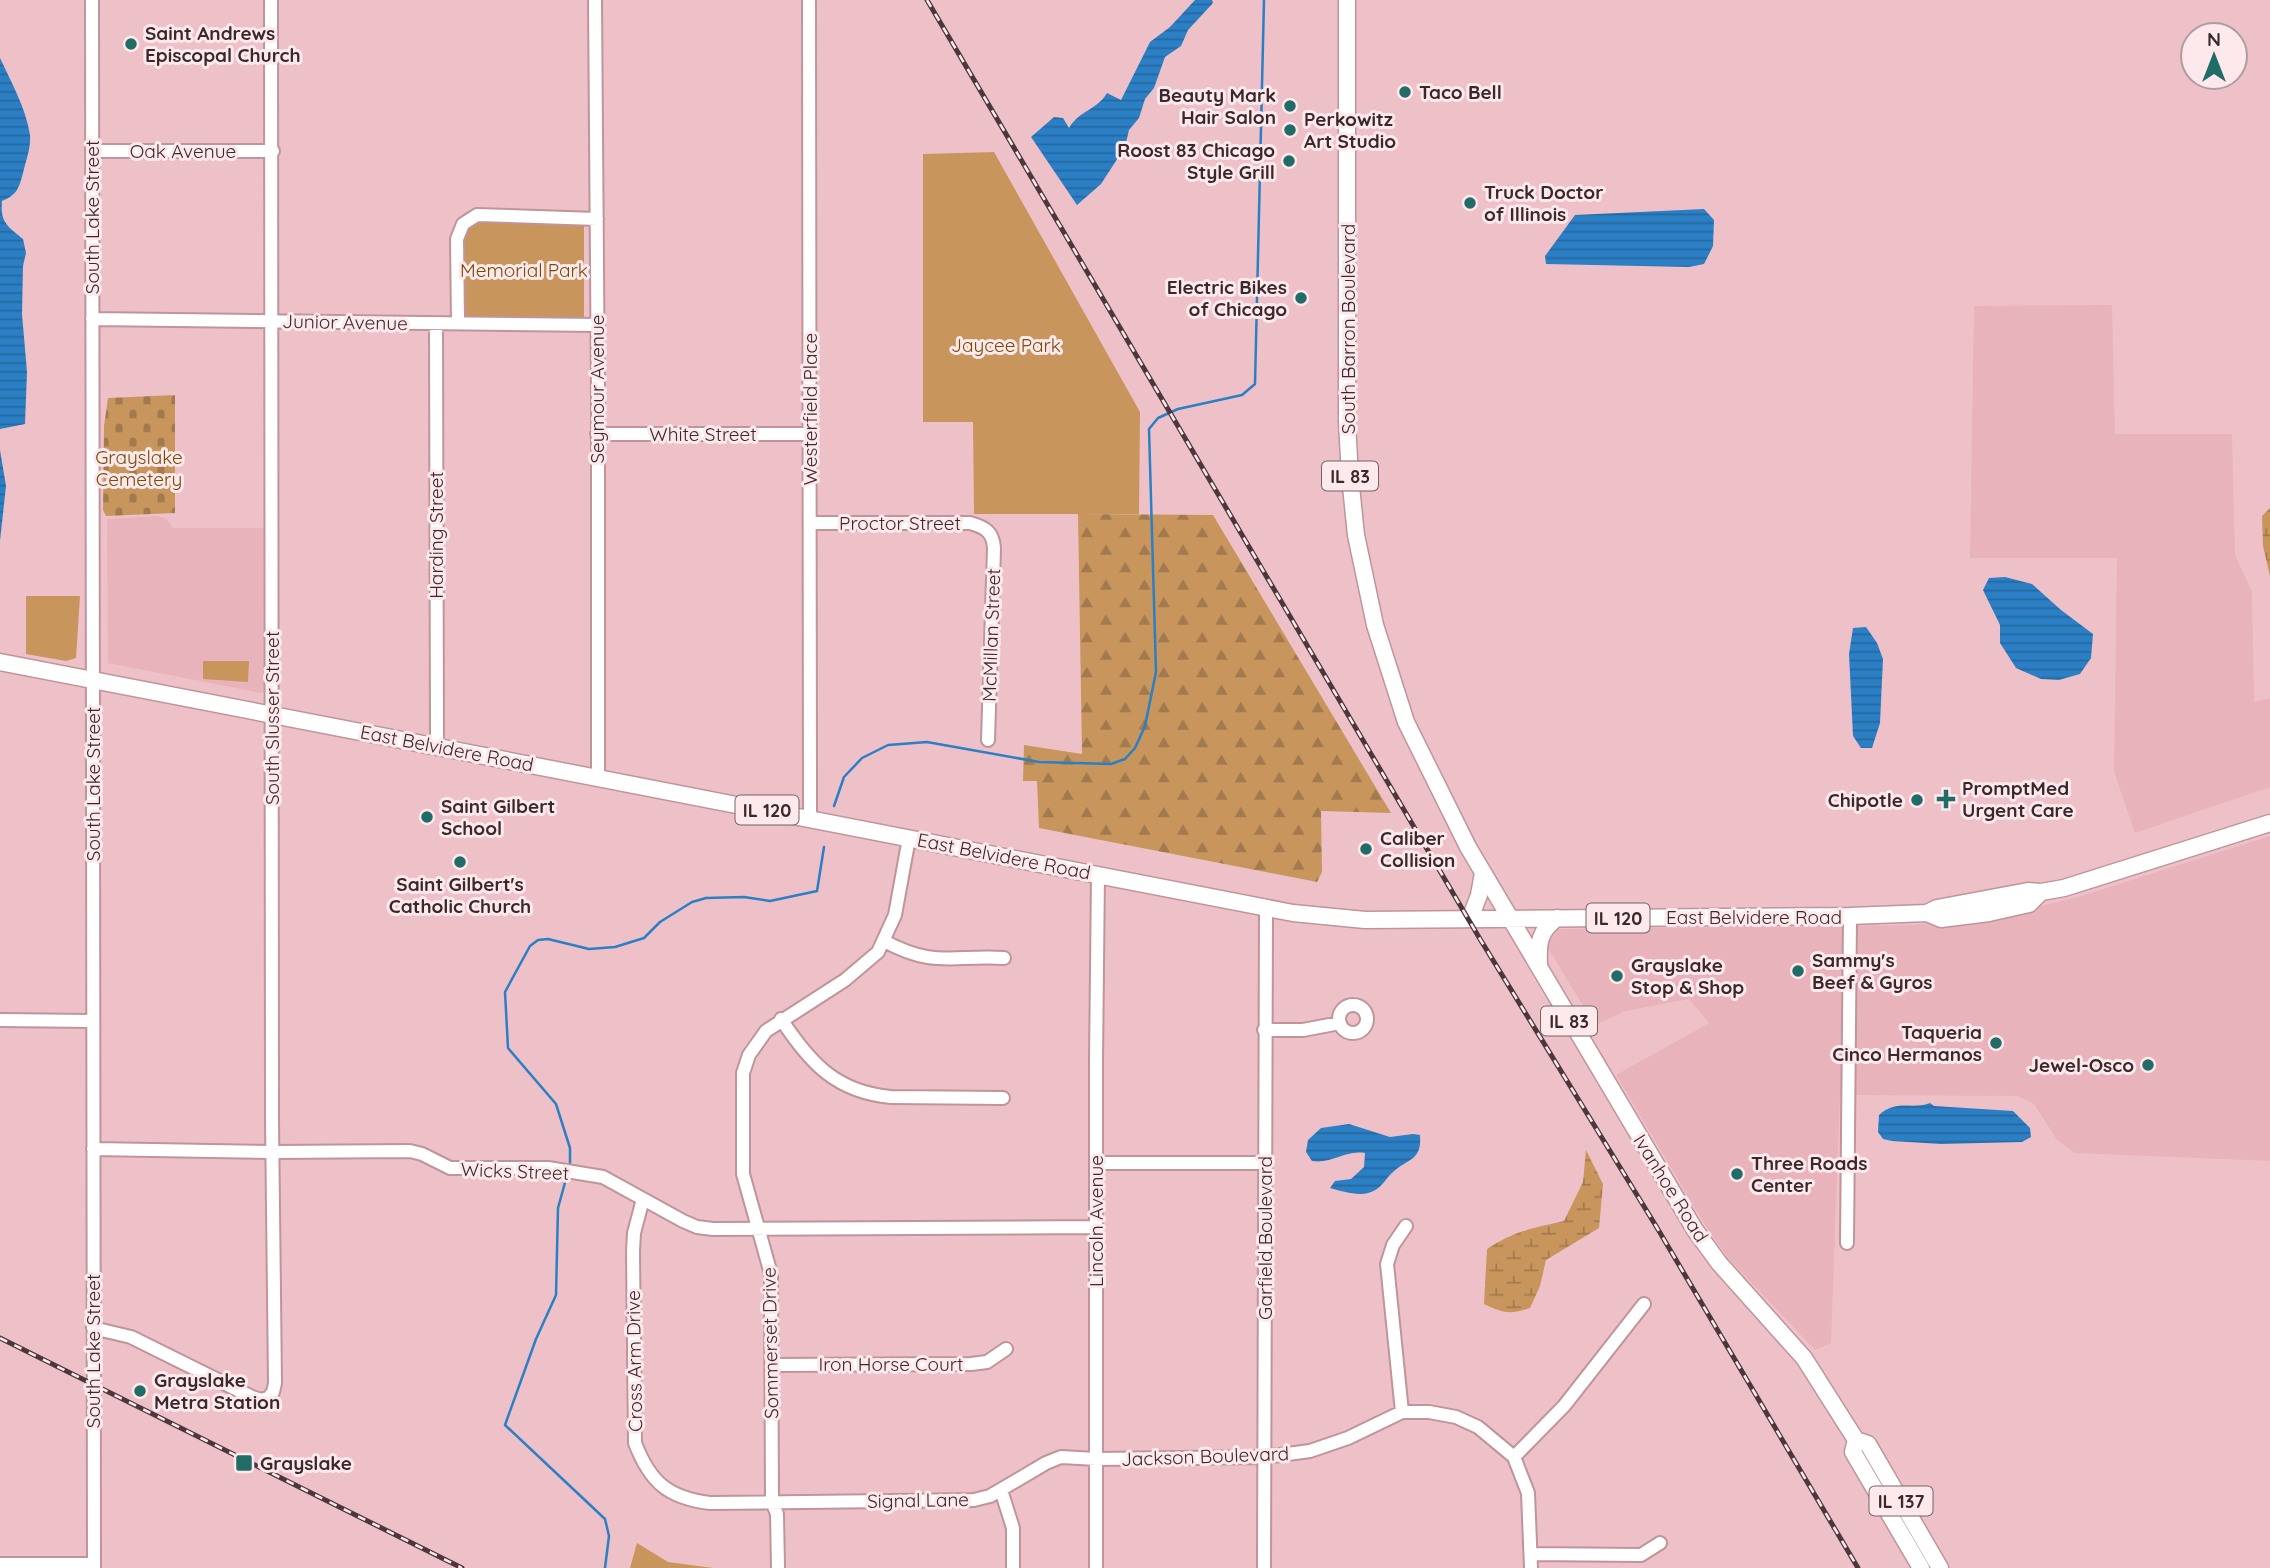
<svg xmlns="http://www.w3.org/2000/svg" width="2270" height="1568" font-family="Quicksand,sans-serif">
  <defs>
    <pattern id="forest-firs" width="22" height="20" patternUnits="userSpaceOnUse" patternTransform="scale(1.75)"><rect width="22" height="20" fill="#c8955d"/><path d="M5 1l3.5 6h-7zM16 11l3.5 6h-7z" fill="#a37a4d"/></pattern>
    <pattern id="wetland-marsh" width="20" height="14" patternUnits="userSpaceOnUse" patternTransform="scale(1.75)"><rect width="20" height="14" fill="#c8955d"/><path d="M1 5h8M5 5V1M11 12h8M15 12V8" fill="none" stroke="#a37a4d"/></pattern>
    <pattern id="cemetery-stones" width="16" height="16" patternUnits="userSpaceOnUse" patternTransform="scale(1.75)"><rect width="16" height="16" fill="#c8955d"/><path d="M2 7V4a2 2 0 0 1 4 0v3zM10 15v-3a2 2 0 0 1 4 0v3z" fill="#a37a4d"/></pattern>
    <pattern id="water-rules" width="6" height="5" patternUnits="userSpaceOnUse" patternTransform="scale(1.75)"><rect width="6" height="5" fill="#2b7fc4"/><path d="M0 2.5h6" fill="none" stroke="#26689f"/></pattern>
  </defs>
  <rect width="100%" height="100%" fill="#eec1c8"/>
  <!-- built -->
  <path fill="#e9b3bc" d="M2112 305 2115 434H2232L2235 555 2252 592 2254 702 2270 698V787L2135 833 2114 772 2117 558H1970L1974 306Z
    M158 516 167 519 173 528H264L265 691 261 693 108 663 107 519Z
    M2270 836V1161L2075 1153 2057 1140 2034 1104 2017 1096 1840 1095 1831 1343 1815 1350 1728 1258 1705 1225 1616 1075 1709 1023 1689 999 1626 1011 1595 1025 1546 945 1559 929 1911 925 1999 916 2078 897Z"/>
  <!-- green -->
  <path fill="#c8955d" d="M994 152 1140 412 1139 514H974L973 422H923V154Z
    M483 221H584V319L469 318 465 316 463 239 470 226Z
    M26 596H80L76 658 66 661 26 654Z
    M203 661H249L248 682 203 679Z
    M637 1543 668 1562 713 1568H630Z"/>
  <!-- forest -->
  <path fill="url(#forest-firs)" d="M1078 514 1213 515 1391 813 1321 811 1322 872 1317 882 1039 828 1037 781H1023L1024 745 1082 754Z"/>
  <!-- wetland -->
  <path fill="url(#wetland-marsh)" d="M2270 508V576L2263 546 2262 516Z
    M1586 1150 1603 1184 1599 1228 1546 1260 1540 1286 1530 1308C1510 1315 1503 1313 1484 1304L1487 1249C1514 1231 1533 1228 1564 1221L1583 1182Z"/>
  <!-- cemetery -->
  <path fill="url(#cemetery-stones)" d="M175 395V513L106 516 103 510 104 426 108 398Z"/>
  <!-- water -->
  <path fill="url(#water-rules)" d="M1195 0H1212L1213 3 1188 30 1181 46 1165 57 1154 88 1145 99 1139 118 1129 130 1125 147 1101 184 1077 205 1031 137 1054 117 1063 118 1069 128C1080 110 1097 110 1107 93L1121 100 1150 42 1170 27Z
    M0 58C11 82 26 108 30 135 31 148 26 160 23 173 19 188 17 195 2 201 0 223 8 226 23 239L26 253 23 266 22 314 27 372 25 424 0 429Z
    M1704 209 1714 220 1713 246 1704 264 1689 267 1546 264 1545 256 1575 215Z
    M0 450 6 486 0 541Z
    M2005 577 2032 584 2061 610 2093 634 2091 658 2080 674 2059 680 2041 679 2016 668 2000 643V625L1983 590 1989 578Z
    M1866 627 1877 643 1883 659 1880 723 1872 748H1861L1853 736 1849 654 1853 628Z
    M1930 1103 1934 1106 2013 1111 2030 1128 2031 1137 2022 1142 1941 1144 1892 1141 1883 1139 1878 1132 1879 1115C1897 1099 1911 1110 1930 1103Z
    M1349 1124 1390 1137 1413 1134 1420 1135C1422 1161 1408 1158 1393 1172 1385 1179 1381 1190 1368 1193 1357 1196 1341 1191 1330 1188L1335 1181 1351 1179 1364 1167 1365 1153C1344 1150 1333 1164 1312 1161L1306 1152 1308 1140 1321 1128Z"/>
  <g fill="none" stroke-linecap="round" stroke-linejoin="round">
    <!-- stream -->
    <path stroke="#2b7fc4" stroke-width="2.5" d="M834 806 844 777 862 758 888 745 927 742 1039 762 1111 764 1125 759 1135 748 1145 726 1156 672 1149 429 1158 418 1178 409 1242 395 1255 384 1264 0
      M570 1166V1148L556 1104 508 1048 505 992 530 946 538 940 548 939 589 949 615 947 644 938 660 922 692 902 706 898 744 897 770 901 817 891 824 847
      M566 1179 558 1208 556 1295 536 1339 505 1425 605 1519 609 1536 605 1568"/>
    <!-- minor casing -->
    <g stroke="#bf949b" stroke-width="16">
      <path id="minor" d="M92 0 94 1568
        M595 0 598 399V777
        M809 0 810 818
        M92 151H273
        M92 319 598 325
        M436 323 437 746
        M458 323 457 239 463 224 477 215 597 219
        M597 434H810
        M810 523H970C985 527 993 532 994 548L988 740
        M884 941C934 968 952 955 1004 958
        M1339 1019a14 14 0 1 1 28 0a14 14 0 1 1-28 0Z
        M781 1019C810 1063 836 1092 891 1097L1003 1098
        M0 1020 93 1021
        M1264 1030H1303L1340 1023
        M93 1149 273 1152 410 1151 422 1154 450 1168H548L603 1177 683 1221 697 1227 713 1229 1096 1227
        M1097 1163H1265
        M643 1199 634 1233 633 1251 635 1443C650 1482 668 1498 710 1503L974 1500 990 1496 1046 1463 1061 1457 1096 1459 1265 1457 1310 1451 1348 1438 1402 1412H1429L1456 1417 1478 1427 1514 1457 1528 1493 1531 1568
        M1847 1243 1850 916
        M93 1328 131 1337 252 1397 261 1400 268 1398 273 1392 275 1383 272 1119 271 0
        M772 1365 971 1364 987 1362 1006 1349
        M1402 1412 1387 1264 1393 1245 1406 1226
        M1514 1457 1564 1406 1644 1304
        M1001 1490 1013 1528V1568
        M1531 1554 1641 1555 1660 1543
        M0 1564H94
        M778 1568 777 1514 772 1502 771 1274 743 1174V1073L749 1055 766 1031 845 980 878 952 895 915 909 838
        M1096 1568V1061L1098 874
        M1264 1568 1266 907"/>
    </g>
    <!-- major casing -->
    <g stroke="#bf949b" stroke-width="19">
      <path id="major" d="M1347 0V422L1350 477 1356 535 1375 625 1406 722 1468 847 1695 1230 1719 1263 1804 1358 1856 1440
        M0 662 1293 913 1365 920 1850 916 1927 913 1941 919 1989 913 2029 904 2041 892
        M1927 913 1937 908 2028 891 2041 892 2064 888 2270 823
        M1470 919 1479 895 1483 873
        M1539 965C1538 943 1539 931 1557 918
        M1856 1440 1868 1444 1940 1568
        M1856 1440 1853 1452 1921 1568"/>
    </g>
    <!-- minor -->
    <use href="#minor" stroke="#fff" stroke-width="12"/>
    <!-- major -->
    <use href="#major" stroke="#fff" stroke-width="16"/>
    <!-- rail casing -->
    <g stroke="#4c383c" stroke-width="5">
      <path id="rail" d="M927 0 1480 939 1656 1226 1858 1568
        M0 1338 462 1568"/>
    </g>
    <!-- rail -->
    <use href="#rail" stroke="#fde9ec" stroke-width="2.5" stroke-dasharray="8" stroke-linecap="butt"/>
  </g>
  <!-- markers -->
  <g fill="#226c67" stroke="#fde9ec" stroke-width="2.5">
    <circle cx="131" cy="44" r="7"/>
    <circle cx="1405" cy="92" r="7"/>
    <circle cx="1290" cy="106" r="7"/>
    <circle cx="1290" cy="130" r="7"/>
    <circle cx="1289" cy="161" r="7"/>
    <circle cx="1470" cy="203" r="7"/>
    <circle cx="1301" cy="298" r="7"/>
    <path d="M1942.5 788.5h7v7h7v7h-7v7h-7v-7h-7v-7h7z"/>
    <circle cx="1917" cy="800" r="7"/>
    <circle cx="427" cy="817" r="7"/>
    <circle cx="1366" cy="849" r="7"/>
    <circle cx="460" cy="862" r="7"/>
    <circle cx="1798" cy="971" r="7"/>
    <circle cx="1617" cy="976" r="7"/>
    <circle cx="1996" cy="1043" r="7"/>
    <circle cx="2148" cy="1065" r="7"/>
    <circle cx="1737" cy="1174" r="7"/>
    <circle cx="140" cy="1391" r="7"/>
    <rect x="235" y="1454" width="18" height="18" rx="3.5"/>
  </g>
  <g text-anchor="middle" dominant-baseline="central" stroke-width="6" stroke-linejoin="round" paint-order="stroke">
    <!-- shield labels -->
    <g fill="#fde9ec" stroke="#746366" stroke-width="2">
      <rect x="1322" y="461.5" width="56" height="29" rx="5"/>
      <rect x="735.5" y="795.5" width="63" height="29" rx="5"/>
      <rect x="1586.5" y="903.5" width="63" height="29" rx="5"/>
      <rect x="1541" y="1006.5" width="56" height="29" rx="5"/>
      <rect x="1869.5" y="1486.5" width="63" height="29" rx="5"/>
    </g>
    <g font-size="18" font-weight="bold" fill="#3a292c">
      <text x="1350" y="476">IL 83</text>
      <text x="767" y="810">IL 120</text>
      <text x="1618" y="918">IL 120</text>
      <text x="1569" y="1021">IL 83</text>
      <text x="1901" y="1501">IL 137</text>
    </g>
    <!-- poi labels -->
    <g font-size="19" font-weight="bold" fill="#3a292c" stroke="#fde9ec" text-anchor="start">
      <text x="145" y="33">Saint Andrews<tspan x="145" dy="22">Episcopal Church</tspan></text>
      <text x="1419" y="92">Taco Bell</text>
      <text x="1276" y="95" text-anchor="end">Beauty Mark<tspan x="1276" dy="22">Hair Salon</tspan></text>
      <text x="1304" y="119">Perkowitz<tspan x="1304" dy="22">Art Studio</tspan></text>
      <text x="1275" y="150" text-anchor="end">Roost 83 Chicago<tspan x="1275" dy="22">Style Grill</tspan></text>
      <text x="1484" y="192">Truck Doctor<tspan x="1484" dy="22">of Illinois</tspan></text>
      <text x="1287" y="287" text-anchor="end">Electric Bikes<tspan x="1287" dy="22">of Chicago</tspan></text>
      <text x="1962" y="788">PromptMed<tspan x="1962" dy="22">Urgent Care</tspan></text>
      <text x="1903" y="800" text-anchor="end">Chipotle</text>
      <text x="441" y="806">Saint Gilbert<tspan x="441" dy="22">School</tspan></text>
      <text x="1380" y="838">Caliber<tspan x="1380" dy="22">Collision</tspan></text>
      <text x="460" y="884" text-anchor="middle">Saint Gilbert's<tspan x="460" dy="22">Catholic Church</tspan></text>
      <text x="1812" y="960">Sammy's<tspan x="1812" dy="22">Beef &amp; Gyros</tspan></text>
      <text x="1631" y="965">Grayslake<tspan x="1631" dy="22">Stop &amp; Shop</tspan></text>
      <text x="1982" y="1032" text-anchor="end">Taqueria<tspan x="1982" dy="22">Cinco Hermanos</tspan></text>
      <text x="2134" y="1065" text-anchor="end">Jewel-Osco</text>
      <text x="1751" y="1163">Three Roads<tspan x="1751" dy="22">Center</tspan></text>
      <text x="154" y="1380">Grayslake<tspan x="154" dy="22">Metra Station</tspan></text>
      <text x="260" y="1463">Grayslake</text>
    </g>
    <!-- street labels -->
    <g font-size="19" fill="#3a292c" stroke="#fde9ec">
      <text x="183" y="151">Oak Avenue</text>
      <text transform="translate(92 217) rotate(-90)">South Lake Street</text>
      <text transform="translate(345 322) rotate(1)">Junior Avenue</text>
      <text transform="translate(1348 329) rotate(-90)">South Barron Boulevard</text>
      <text transform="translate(597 389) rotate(-90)">Seymour Avenue</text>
      <text transform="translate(810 409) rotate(-90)">Westerfield Place</text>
      <text x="703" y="434">White Street</text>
      <text x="900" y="523">Proctor Street</text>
      <text transform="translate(436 535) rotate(-90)">Harding Street</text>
      <text transform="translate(991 635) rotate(-88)">McMillan Street</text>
      <text transform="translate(272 718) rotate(-90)">South Slusser Street</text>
      <text transform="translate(447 748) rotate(11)">East Belvidere Road</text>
      <text transform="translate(93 784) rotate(-90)">South Lake Street</text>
      <text transform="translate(1004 856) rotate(11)">East Belvidere Road</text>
      <text x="1754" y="917">East Belvidere Road</text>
      <text transform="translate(515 1171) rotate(2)">Wicks Street</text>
      <text transform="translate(1671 1188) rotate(58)">Ivanhoe Road</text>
      <text transform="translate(1096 1221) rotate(-90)">Lincoln Avenue</text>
      <text transform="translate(1265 1238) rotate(-90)">Garfield Boulevard</text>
      <text transform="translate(770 1343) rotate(-91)">Sommerset Drive</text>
      <text transform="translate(93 1351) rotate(-90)">South Lake Street</text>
      <text transform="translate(634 1361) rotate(-91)">Cross Arm Drive</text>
      <text x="891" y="1364">Iron Horse Court</text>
      <text transform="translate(1205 1456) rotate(-2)">Jackson Boulevard</text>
      <text transform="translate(918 1500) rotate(-1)">Signal Lane</text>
    </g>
    <!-- park labels -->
    <g font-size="19" fill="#7a4a07" stroke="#fde9ec">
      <text x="524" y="270">Memorial Park</text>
      <text x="1006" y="345">Jaycee Park</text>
      <text x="139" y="457">Grayslake<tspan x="139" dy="22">Cemetery</tspan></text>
    </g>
  </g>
  <!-- north arrow -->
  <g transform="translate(2214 56)"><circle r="33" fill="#fde9ec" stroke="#af9c9f" stroke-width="2"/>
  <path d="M0-5L12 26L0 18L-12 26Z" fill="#226c67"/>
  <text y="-10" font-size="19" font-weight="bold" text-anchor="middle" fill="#3a292c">N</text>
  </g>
</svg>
